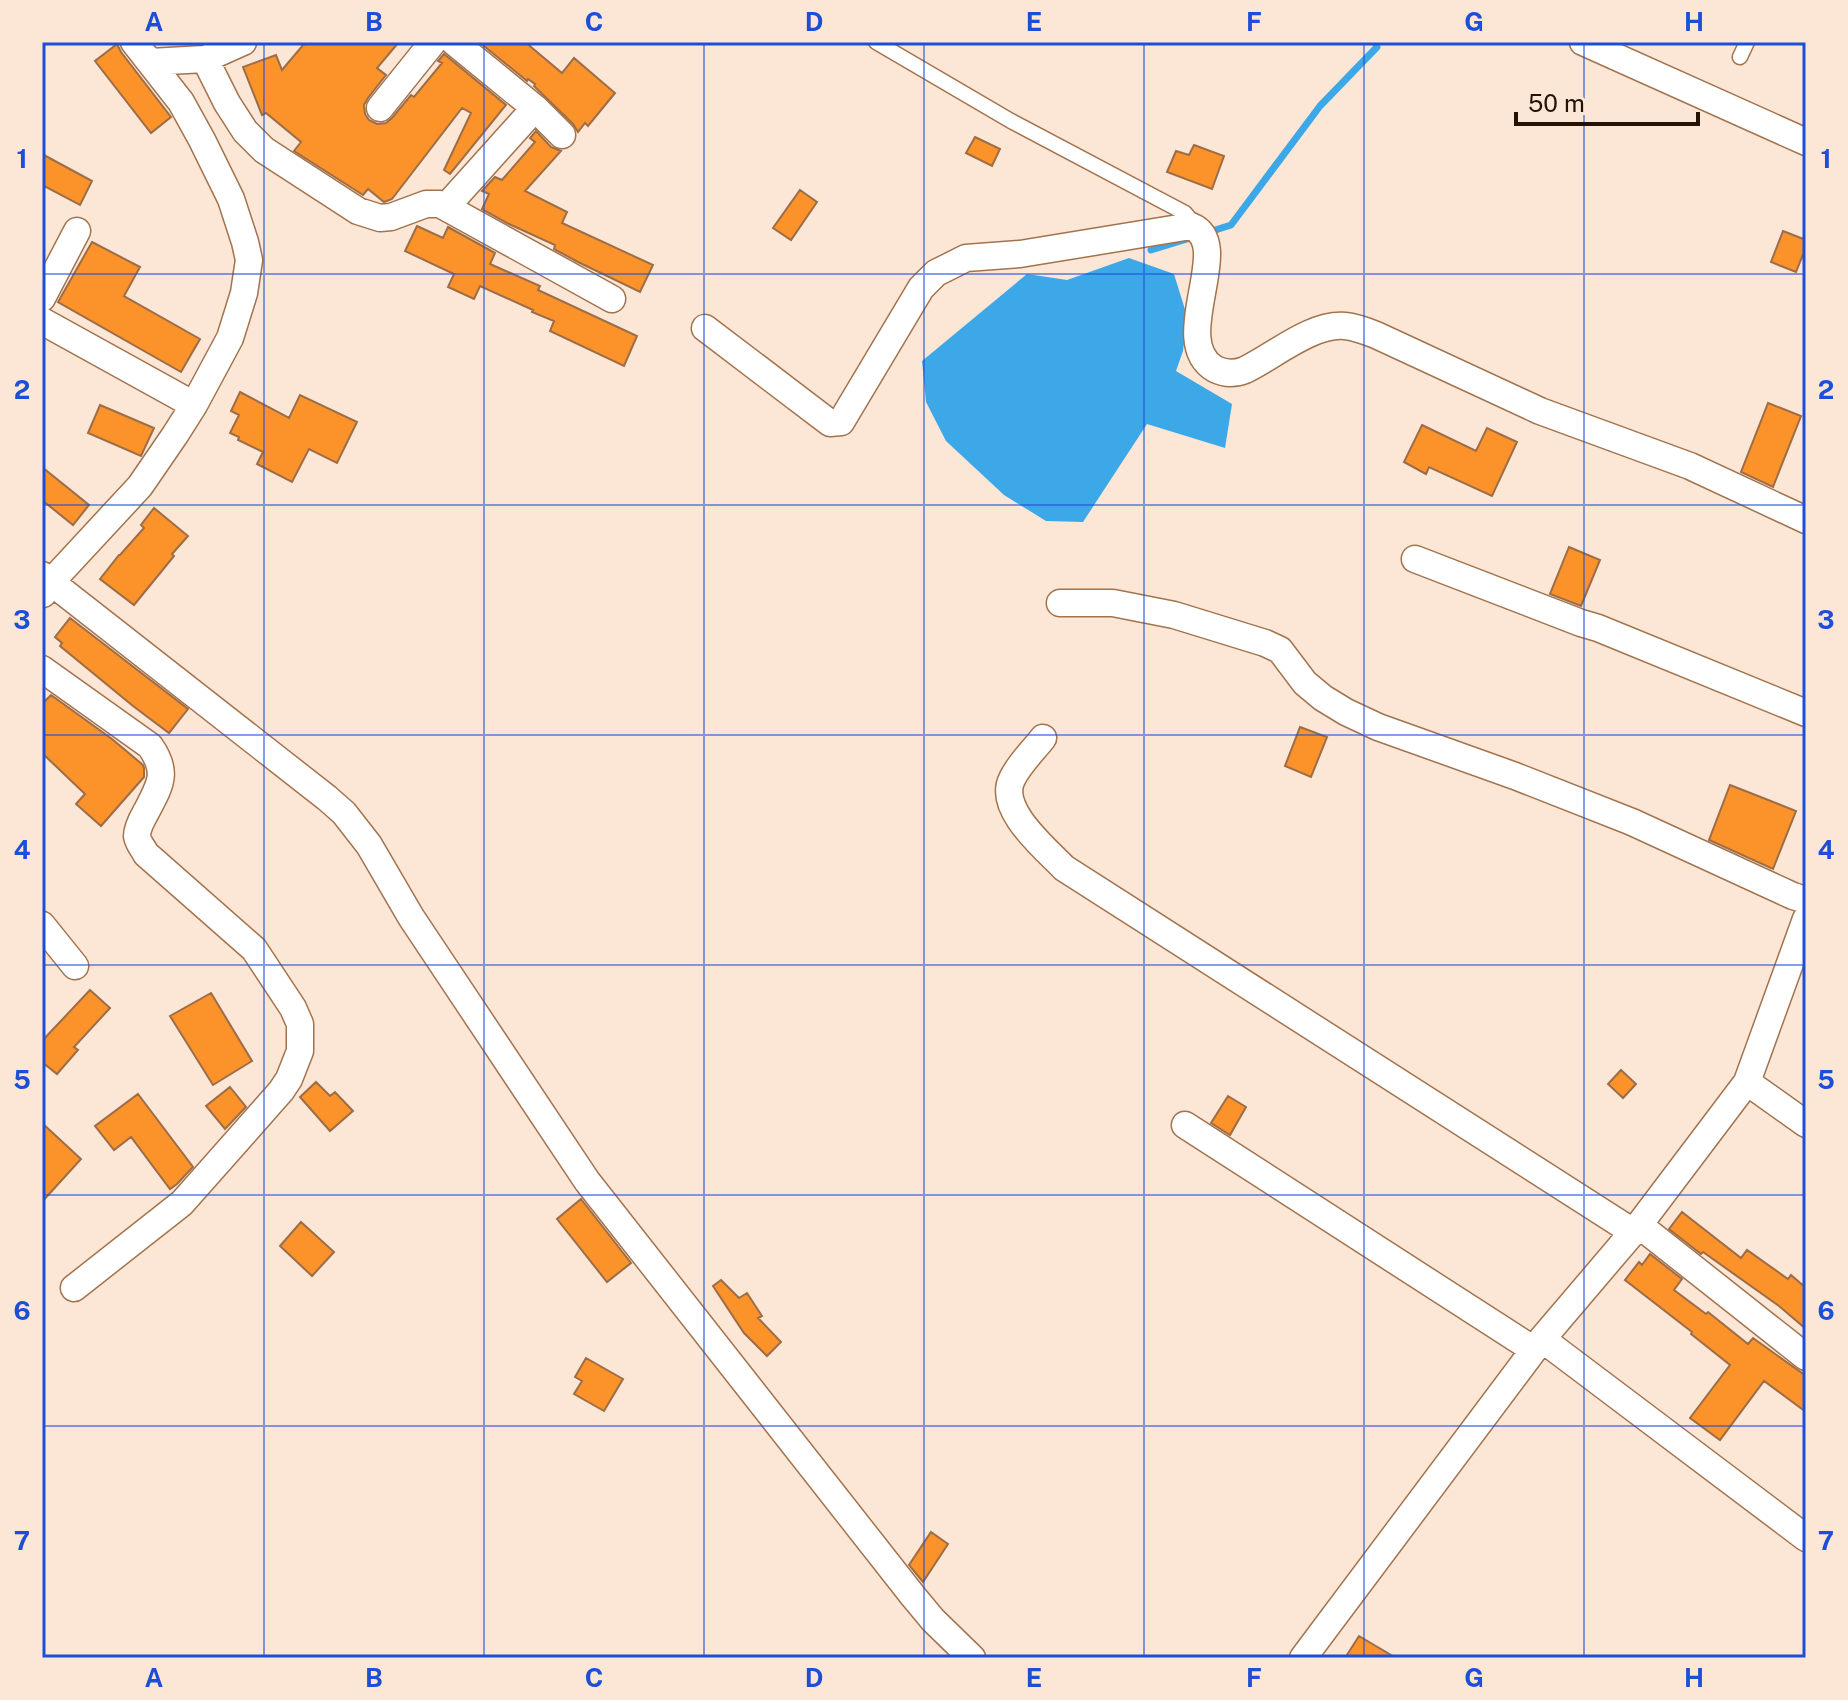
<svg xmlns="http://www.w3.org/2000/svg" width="1848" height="1700" font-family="'Public Sans',sans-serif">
  <rect width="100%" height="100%" fill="#fce6d6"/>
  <!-- water -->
  <path fill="#3da8e7" d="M1129 258 1174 274 1187 316 1183 351 1176 371 1232 404 1225 448 1147 424 1083 522 1046 521 1004 495 946 441 926 402 922 361 1027 274 1067 280Z"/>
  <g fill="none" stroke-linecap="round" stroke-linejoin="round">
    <!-- stream -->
    <path stroke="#3da8e7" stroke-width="7" d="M1206 233 1231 225 1320 106 1377 47 1375 42
      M1151 250 1187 239"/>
  </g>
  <!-- building -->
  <path fill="#fb922a" stroke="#9d6d47" stroke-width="2" d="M311 42H399L377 68 386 75 368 98 364 105 365 114 369 120 377 124 386 123 392 118 411 95 414 97 442 63 438 61 444 54 506 105 450 174 444 170 471 113 462 108 392 199 384 202 368 189 363 195 294 151 301 142 266 113 262 115 243 67 276 55 282 70 303 45Z
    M479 42H525L562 73 574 58 615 93 588 126 585 123 578 132 573 124 534 86 535 84 528 79 527 81Z
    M117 44 121 52 171 117 151 133 95 61Z
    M536 131 551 147 561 151 525 191 567 212 562 223 653 265 640 292 578 262 554 249 555 245 509 224 482 209 489 194 482 191 495 177 502 180 535 142 530 138Z
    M975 137 1000 149 992 166 966 153Z
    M1194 145 1224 156 1212 189 1167 172 1176 151 1189 155Z
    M42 154 92 181 80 205 42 185Z
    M800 190 817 202 791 240 773 228Z
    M417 226 443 238 448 227 495 253 490 264 540 286 538 290 637 336 624 366 550 331 554 321 532 312 533 310 480 286 474 299 448 287 454 274 405 251Z
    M1783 231 1806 240V247L1796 272 1771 262Z
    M92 242 140 267 124 296 200 339 181 372 58 302Z
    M240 392 289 418 300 395 357 422 337 463 309 449 292 482 257 464 263 452 238 440 239 437 230 433 239 415 231 411Z
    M1768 403 1801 416 1773 487 1741 472Z
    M100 405 154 428 141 456 88 433Z
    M1422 425 1476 451 1487 428 1517 442 1492 496 1429 467 1426 474 1404 462Z
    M42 467 89 505 73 525 42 500Z
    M154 508 188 536 172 554 174 556 134 605 100 579 119 555H120L144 528 141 525Z
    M1569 547 1600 560 1581 606 1550 594Z
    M70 618 188 709 169 733 133 706 60 646 62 643 55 637Z
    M51 695 112 739 143 765 144 768V777L101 826 76 804 85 794 42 753V704Z
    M1300 727 1327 737 1311 777 1285 766Z
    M1730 785 1796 811 1773 869 1709 840Z
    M90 990 110 1008 74 1047 78 1050 57 1074 42 1062V1041Z
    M211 993 252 1061 213 1085 170 1016Z
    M1621 1070 1636 1084 1623 1098 1608 1084Z
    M316 1082 330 1096 335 1092 353 1111 330 1131 300 1097Z
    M230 1087 246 1107 225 1129 206 1106Z
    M138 1094 193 1167 177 1184 170 1189 131 1137 114 1150 95 1126Z
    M1228 1096 1246 1107 1230 1135 1211 1123Z
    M42 1123 81 1159 42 1202Z
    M581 1199 631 1263 607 1282 557 1219Z
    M1682 1212 1741 1258 1747 1250 1788 1279 1791 1275 1806 1288V1329L1779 1306 1703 1252 1701 1254 1669 1229Z
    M301 1222 334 1252 312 1276 280 1246Z
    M1650 1254 1682 1279 1674 1290 1706 1314 1708 1312 1748 1344 1753 1338 1806 1376V1412L1764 1381 1720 1440 1690 1418 1730 1365 1691 1334 1692 1332 1625 1280 1639 1262 1642 1265Z
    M721 1280 739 1298 747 1293 762 1316 758 1318 781 1342 767 1356 744 1333 713 1286Z
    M586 1358 623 1379 604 1411 574 1394 582 1381 575 1377Z
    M931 1532 948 1544 923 1582 909 1565Z
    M1359 1636 1396 1658H1345Z"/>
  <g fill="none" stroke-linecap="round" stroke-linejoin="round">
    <!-- lane casing -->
    <g stroke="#a3734d" stroke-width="17">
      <path id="lane" d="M876 42 1011 121 1185 213 1190 219 1194 227
        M1740 57 1747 42"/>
    </g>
    <!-- street casing -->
    <g stroke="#a3734d" stroke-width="29">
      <path id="street" d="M454 42 535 108 562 135
        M1583 42 1806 142
        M205 59 227 103 245 131 264 150 358 211 380 218 391 217 426 204H440L612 299
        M150 62 205 59 243 42
        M380 108 433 42
        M446 207 535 108
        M42 298 77 231
        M42 321 194 405
        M705 328 830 423 841 422 921 288 936 273 966 258 1020 254 1191 226C1236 244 1167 341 1215 369 1225 374 1235 374 1245 370 1274 356 1312 323 1345 326 1356 327 1366 331 1376 335L1540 411 1690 466 1806 520
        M1415 559 1581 623 1598 628 1806 713
        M42 575 327 798 344 813 369 845 411 917 587 1181 913 1596 933 1620 972 1658
        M43 594 51 582 140 486 175 435 194 405 230 338 244 293 249 260 245 242 231 199 202 140 181 102 134 42
        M1060 603H1113L1174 615 1265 643 1280 650 1305 683 1323 698 1346 712 1378 727 1515 776 1632 822 1793 896 1806 900
        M42 669 150 746C169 773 160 785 146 812 142 819 137 828 137 836 138 843 143 848 146 854L254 949 293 1008 300 1024V1051L289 1079 281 1091 182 1203 74 1288
        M1043 738C1033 751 1019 764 1012 779 997 809 1045 848 1064 868L1633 1232
        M42 925 75 966
        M1747 1082 1806 1124
        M1185 1125 1534 1350
        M1639 1225 1806 1357
        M1542 1339 1806 1538
        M1303 1658 1542 1339 1639 1225 1747 1082 1806 919"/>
    </g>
    <!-- lane -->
    <use href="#lane" stroke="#fff" stroke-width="14"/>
    <!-- street -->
    <use href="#street" stroke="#fff" stroke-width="26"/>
  </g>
  <!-- grid -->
  <path fill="none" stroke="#1d4ed8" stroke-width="2" stroke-opacity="0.55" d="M264 42V1658M484 42V1658M704 42V1658M924 42V1658M1144 42V1658M1364 42V1658M1584 42V1658M42 274H1806M42 505H1806M42 735H1806M42 965H1806M42 1195H1806M42 1426H1806"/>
  <!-- border -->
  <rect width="1848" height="1700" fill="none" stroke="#fce6d6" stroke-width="88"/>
  <!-- scale -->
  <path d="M1516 112v12h182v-12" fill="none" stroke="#251204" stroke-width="4"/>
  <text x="1528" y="112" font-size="24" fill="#251204" stroke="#fce6d6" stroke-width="6" paint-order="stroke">50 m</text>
  <rect x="44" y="44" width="1760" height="1612" fill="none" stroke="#1d4ed8" stroke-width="3"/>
  <g font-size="26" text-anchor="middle" font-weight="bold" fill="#1d4ed8">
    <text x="154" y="31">A</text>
    <text x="374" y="31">B</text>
    <text x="594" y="31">C</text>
    <text x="814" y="31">D</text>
    <text x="1034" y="31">E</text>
    <text x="1254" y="31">F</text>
    <text x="1474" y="31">G</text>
    <text x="1694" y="31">H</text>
    <text x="22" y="168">1</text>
    <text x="1826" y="168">1</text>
    <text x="22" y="399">2</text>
    <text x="1826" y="399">2</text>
    <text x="22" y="629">3</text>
    <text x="1826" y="629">3</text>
    <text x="22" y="859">4</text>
    <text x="1826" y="859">4</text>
    <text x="22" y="1089">5</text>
    <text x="1826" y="1089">5</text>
    <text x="22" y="1320">6</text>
    <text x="1826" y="1320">6</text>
    <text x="22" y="1550">7</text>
    <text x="1826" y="1550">7</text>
    <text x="154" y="1687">A</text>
    <text x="374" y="1687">B</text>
    <text x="594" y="1687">C</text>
    <text x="814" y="1687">D</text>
    <text x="1034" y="1687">E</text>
    <text x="1254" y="1687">F</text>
    <text x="1474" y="1687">G</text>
    <text x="1694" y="1687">H</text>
  </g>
</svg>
